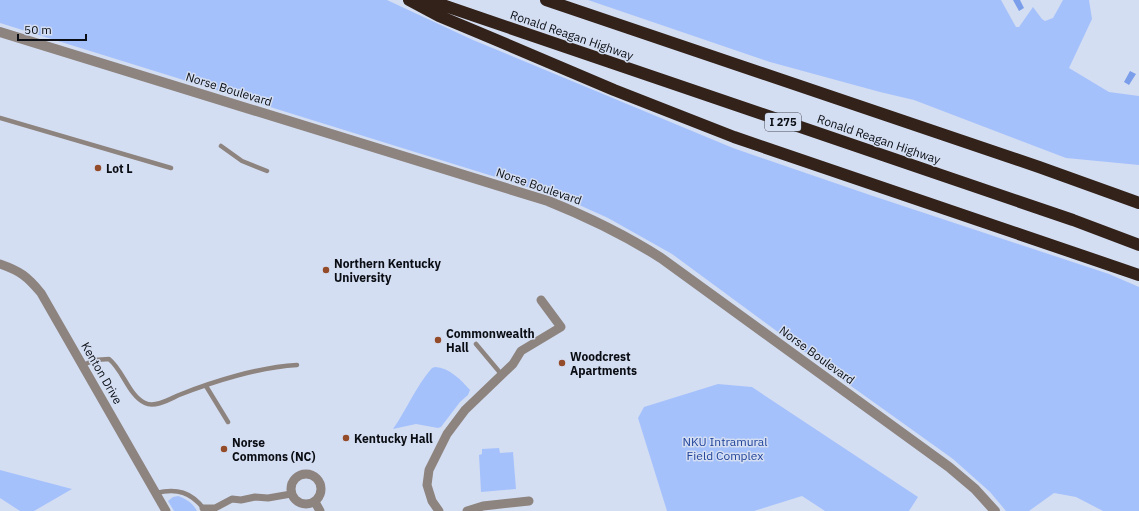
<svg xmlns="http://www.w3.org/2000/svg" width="1139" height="511" font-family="'IBM Plex Sans',sans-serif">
  <rect width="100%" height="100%" fill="#d4def2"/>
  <!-- green -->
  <path fill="#a5c1fc" d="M0 0H387L473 40 733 148 870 195 1109 274 1139 287V511H1103L1076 497 1054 493 1029 511H1006L990 492 953 459 851 386 672 254 608 218 566 199 0 23Z
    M588 0H1001L1016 27H1019L1033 7 1042 19 1045 21 1053 18 1063 0H1089L1092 19 1069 68 1109 92 1139 96V165L1066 158 914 100 880 92 770 62Z
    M435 367C450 368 461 380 470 390L468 395 460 402 441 427 438 428 416 424 393 429C407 409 416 386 432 368Z
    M718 384 752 387 918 497 909 511H825L802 496 754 511H667L638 418 644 407Z
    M499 448 500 453 513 452 516 489 481 492 479 455 482 454V449Z
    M0 470 72 489 34 511H20L0 498Z
    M178 496C186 499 193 503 197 511H174L168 501 173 497Z"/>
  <!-- water -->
  <path fill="#7b9eea" d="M1013 0H1020L1024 8 1019 11Z
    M1130 71 1136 74 1129 85 1124 82Z"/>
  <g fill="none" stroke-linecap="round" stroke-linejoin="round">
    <!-- service -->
    <path stroke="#8d837f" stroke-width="4.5" d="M0 118 171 168
      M221 146 242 161 267 171
      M476 344 502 375
      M83 365 95 360 109 359C123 370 129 396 145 403 155 408 170 399 179 395 214 381 260 367 297 365
      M206 386 228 422
      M156 493C177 488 191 492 204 509"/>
    <!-- pedestrian -->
    <path stroke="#8d837f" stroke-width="7" d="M203 508H215L232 499 241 500 255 497 268 498 291 494"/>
    <!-- minor -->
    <path stroke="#8d837f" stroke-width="9" d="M0 264C20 271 27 276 41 293L166 511
      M291 489a15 15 0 1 1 30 0a15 15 0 1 1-30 0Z
      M315 502 320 511
      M439 511 432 501 427 485 429 470 447 434 465 410 513 364 521 351 561 327 541 300
      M467 511 483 506 529 501"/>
    <!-- tertiary -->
    <path stroke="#8d837f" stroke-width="10" d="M0 32 548 201C588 217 625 235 661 258L949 467 975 489 995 511"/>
    <!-- motorway -->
    <path stroke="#33221a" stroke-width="12" d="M409 0 439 16 494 39 614 90 734 137 1139 275
      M428 0 1073 220 1139 245
      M546 0 1039 167 1139 203"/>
  </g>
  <!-- markers -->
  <g fill="#934b29" stroke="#d4def2" stroke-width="1.5">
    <circle cx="98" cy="168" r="4"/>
    <circle cx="326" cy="270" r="4"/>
    <circle cx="438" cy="340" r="4"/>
    <circle cx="562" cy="363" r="4"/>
    <circle cx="346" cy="438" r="4"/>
    <circle cx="224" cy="449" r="4"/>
  </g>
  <g text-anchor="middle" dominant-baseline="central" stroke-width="3" stroke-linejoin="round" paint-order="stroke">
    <!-- shield labels -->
    <rect fill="#d4def2" stroke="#474c56" stroke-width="1" x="765" y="113" width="36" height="18" rx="3"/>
    <g font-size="11" font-weight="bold" fill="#0a0d13">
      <text x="783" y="122">I 275</text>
    </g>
    <!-- street labels -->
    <g font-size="12" fill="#0a0d13" stroke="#d4def2">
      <text transform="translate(572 35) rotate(19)">Ronald Reagan Highway</text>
      <text transform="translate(229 89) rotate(17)">Norse Boulevard</text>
      <text transform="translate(879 139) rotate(19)">Ronald Reagan Highway</text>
      <text transform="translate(539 186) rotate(19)">Norse Boulevard</text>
      <text transform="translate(817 355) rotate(36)">Norse Boulevard</text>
      <text transform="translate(102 373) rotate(60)">Kenton Drive</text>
    </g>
    <!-- poi labels -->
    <g font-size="12" font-weight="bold" fill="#0a0d13" stroke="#d4def2" text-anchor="start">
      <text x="106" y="168">Lot L</text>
      <text x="334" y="263">Northern Kentucky<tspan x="334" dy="14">University</tspan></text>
      <text x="446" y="333">Commonwealth<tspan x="446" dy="14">Hall</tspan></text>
      <text x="570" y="356">Woodcrest<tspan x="570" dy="14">Apartments</tspan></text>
      <text x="354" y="438">Kentucky Hall</text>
      <text x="232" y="442">Norse<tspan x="232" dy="14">Commons (NC)</tspan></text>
    </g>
    <!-- park labels -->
    <g font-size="12" fill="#21439a" stroke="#d4def2">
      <text x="725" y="441">NKU Intramural<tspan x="725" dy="14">Field Complex</tspan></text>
    </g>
  </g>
  <!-- scale -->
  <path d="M18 34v6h68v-6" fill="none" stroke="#0a0d13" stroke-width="2"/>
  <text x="24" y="34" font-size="12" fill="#0a0d13" stroke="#d4def2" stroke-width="3" paint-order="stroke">50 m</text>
</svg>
